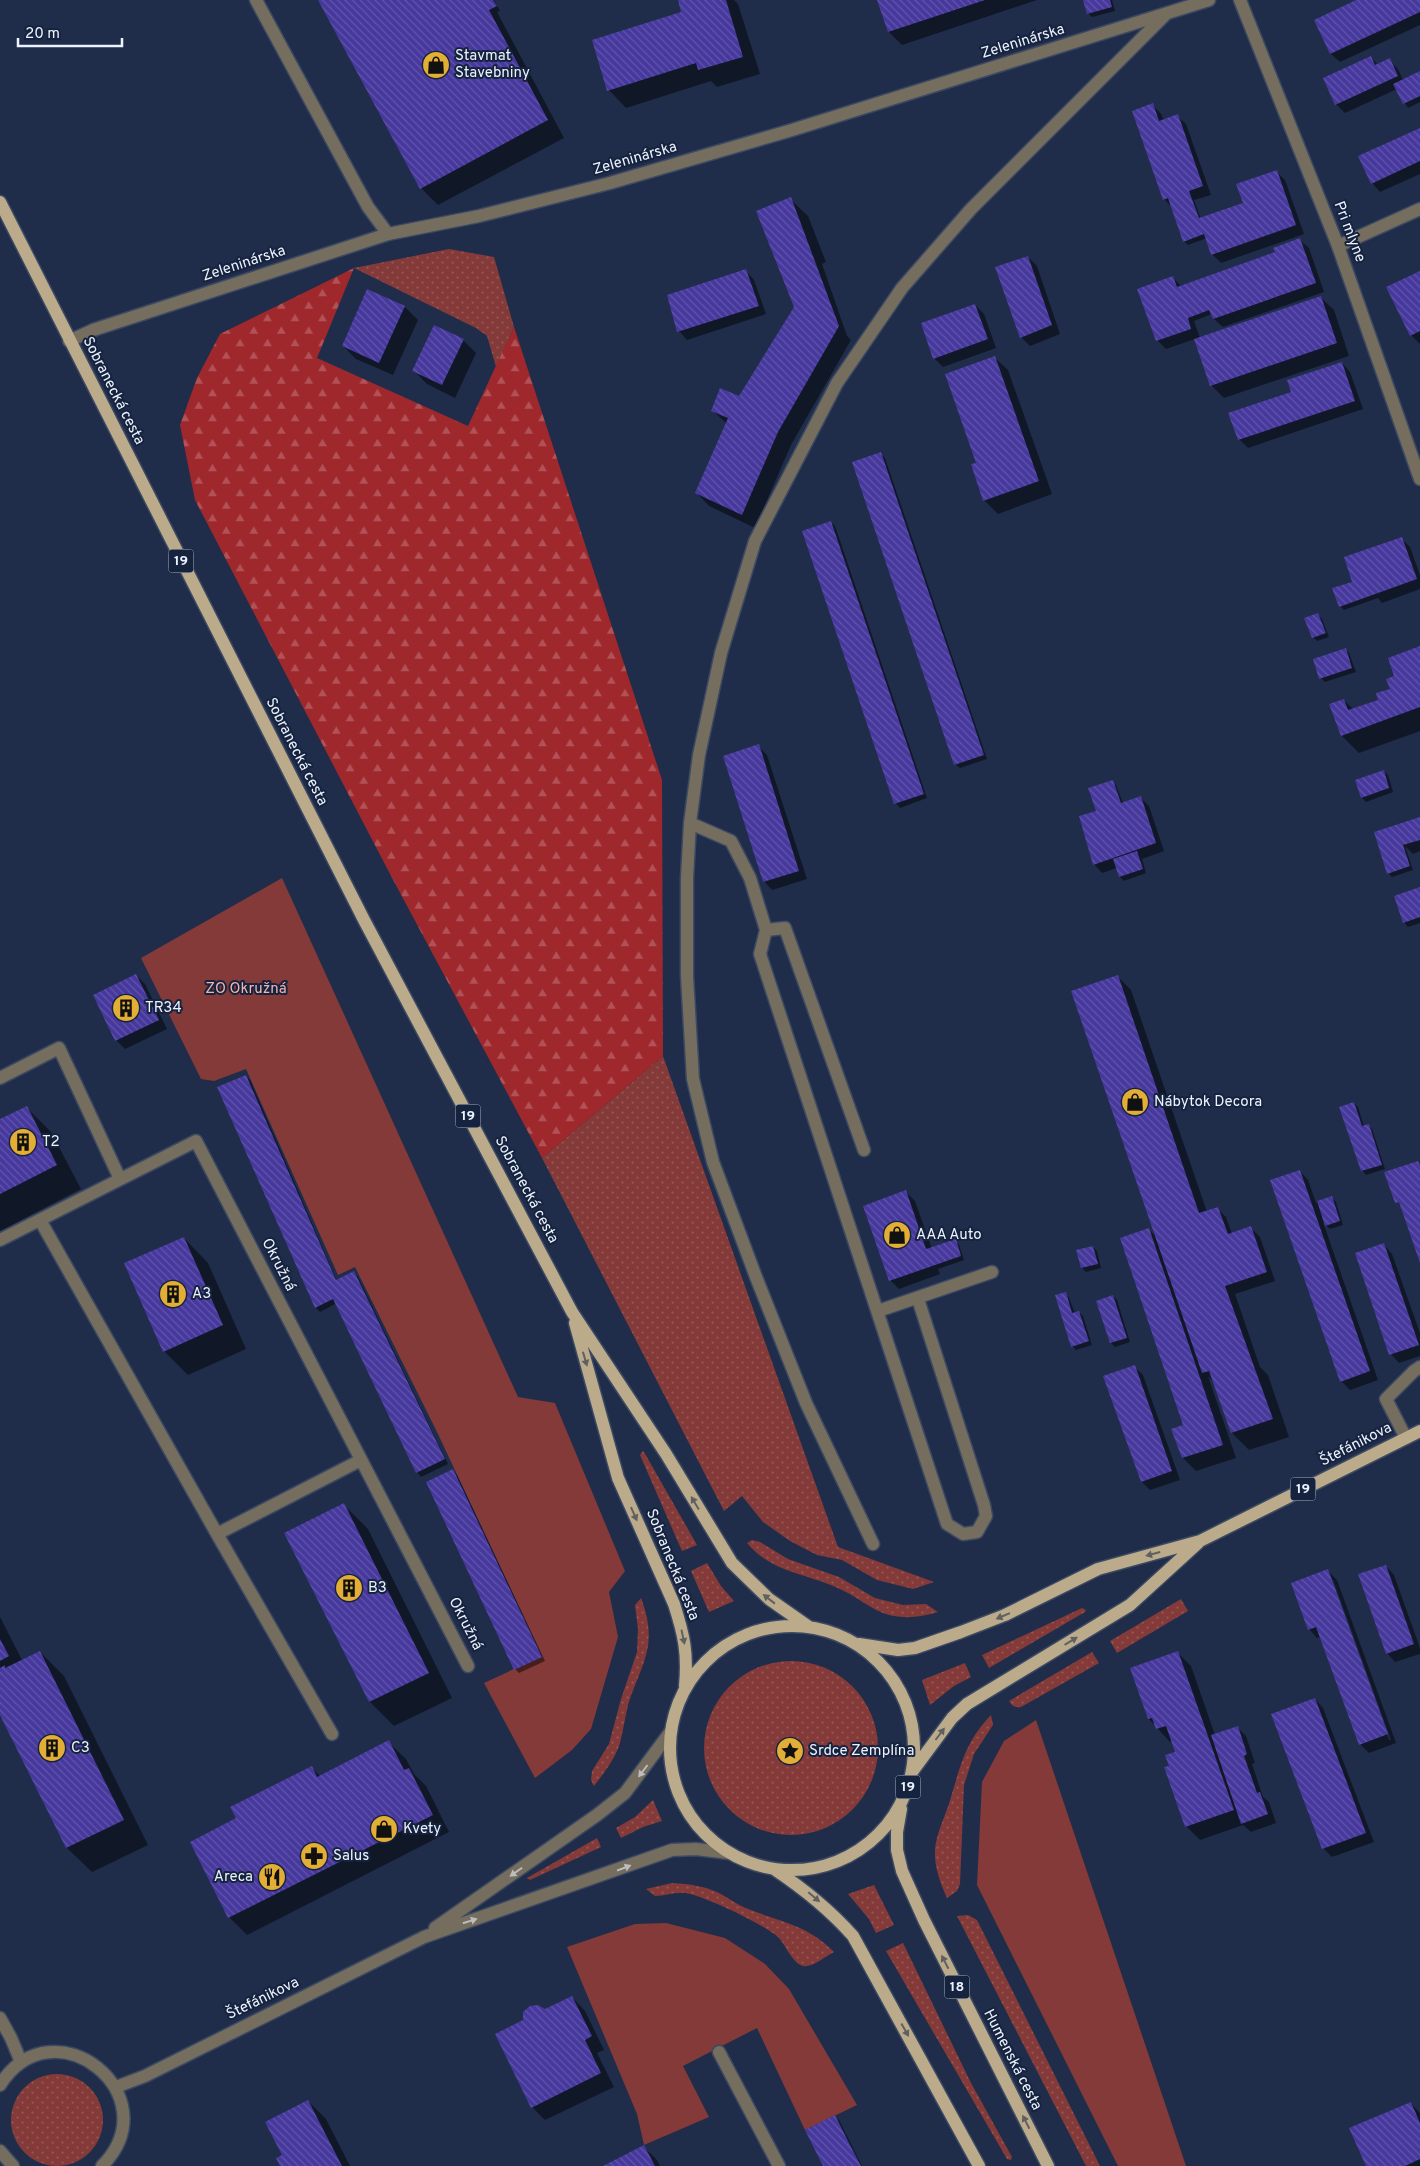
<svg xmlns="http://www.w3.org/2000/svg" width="1420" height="2166" font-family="Overpass,sans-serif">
  <defs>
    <pattern id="grass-dots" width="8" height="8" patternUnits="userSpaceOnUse" patternTransform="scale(1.25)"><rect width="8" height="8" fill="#843a38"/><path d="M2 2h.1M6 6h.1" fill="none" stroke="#965756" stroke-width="1.8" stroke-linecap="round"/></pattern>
    <pattern id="forest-firs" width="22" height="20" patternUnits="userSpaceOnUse" patternTransform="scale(1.25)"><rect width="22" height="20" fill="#9f282d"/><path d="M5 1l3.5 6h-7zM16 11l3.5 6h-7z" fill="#b15257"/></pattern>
    <pattern id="building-back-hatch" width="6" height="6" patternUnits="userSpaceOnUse" patternTransform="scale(1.25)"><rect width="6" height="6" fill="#46389c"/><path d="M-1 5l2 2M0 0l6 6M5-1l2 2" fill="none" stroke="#6155ab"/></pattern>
  </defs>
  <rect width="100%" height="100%" fill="#1f2d4a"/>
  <!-- grass -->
  <path fill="url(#grass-dots)" d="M449 249 494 257 514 327 496 367 487 336 476 328 354 268Z
    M663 1056 838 1547 934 1582 913 1589 877 1580 842 1560 817 1555 790 1541 763 1522 742 1496 724 1511 542 1158Z
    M643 1451 644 1452 697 1545 682 1551 640 1455Z
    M752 1540 760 1542 788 1559 839 1577 875 1598 903 1605 926 1604 938 1612C921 1617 906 1619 889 1615 871 1610 858 1597 842 1590 808 1573 773 1574 747 1543Z
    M707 1563 721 1586 734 1601 709 1612 691 1571Z
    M641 1598C659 1646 642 1662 628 1705 625 1718 623 1731 620 1743 615 1759 604 1773 594 1786L591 1780 592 1771 609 1744 621 1699 637 1652 638 1629 635 1605Z
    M1181 1599 1188 1611 1117 1653 1110 1641Z
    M1082 1608 1086 1610 1085 1612 989 1668 982 1655Z
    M1092 1652 1099 1663 1021 1707C1015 1708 1012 1706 1009 1701Z
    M704 1748a87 87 0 1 1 174 0a87 87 0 1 1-174 0Z
    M965 1663 971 1677 954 1686 930 1705 922 1680Z
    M991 1715 993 1725 974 1754 964 1785 960 1884 957 1891 947 1898C940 1882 934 1867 935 1849 937 1831 946 1815 951 1797 961 1764 966 1741 991 1715Z
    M653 1800 662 1821 643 1827 621 1838 616 1828 635 1817Z
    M597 1838 601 1847 530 1880 527 1878Z
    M672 1883C690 1884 705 1886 721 1894 730 1899 738 1905 748 1909 781 1922 808 1925 834 1952 826 1956 812 1968 803 1966 792 1963 786 1945 778 1937 765 1925 703 1895 685 1893 675 1892 665 1896 655 1896L646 1889Z
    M874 1885 894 1925 876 1933 869 1919 848 1894Z
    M968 1915 977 1920 1100 2166H1086L957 1916Z
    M903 1943 971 2083 1012 2157 1011 2160 1007 2159 886 1951Z
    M11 2120a46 46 0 1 1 92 0a46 46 0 1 1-92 0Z"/>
  <!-- forest -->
  <path fill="url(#forest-firs)" d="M354 268 317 358 468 426 514 327 662 780 663 1056 542 1158 390 874 195 500 180 425 197 378 220 334Z"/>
  <!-- green -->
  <path fill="#843a38" d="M282 878 518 1397 555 1403 625 1571 609 1592 618 1637 591 1729 572 1750 535 1778 484 1683 542 1656 438 1434 355 1267 338 1275 246 1069 214 1081 201 1079 141 958Z
    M1036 1720 1186 2166H1118L977 1885 982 1782 1004 1741Z
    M666 1923 725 1938 765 1964 789 1989 857 2105 805 2130 757 2028 683 2066 709 2117 644 2145 637 2114 567 1947 635 1924Z"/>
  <!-- shadow -->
  <path fill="#0007" fill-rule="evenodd" d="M320 0H494L500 11 497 12 564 138 438 205 421 188Z
    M679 0H734L738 4 760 74 717 87 711 81 626 108 609 90 683 13Z
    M878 0H1037L902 45 889 32Z
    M1084 0H1112L1115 11 1092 17 1088 13Z
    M1359 0H1420V25L1340 62 1331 54Z
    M1371 57 1378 65 1389 60 1398 69 1403 80 1420 72V102L1408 108 1397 89 1345 113 1336 104Z
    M1153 105 1161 114 1164 120 1177 116 1186 124 1211 195 1194 200 1201 219 1244 204 1276 171 1285 180 1304 234 1221 263 1212 254 1207 238 1188 245 1184 241 1172 207 1164 199Z
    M1420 129V174L1380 192 1372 183Z
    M790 199 808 216 826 262 822 264 847 336 851 340 791 445 755 528 709 506 696 492 727 424 712 410 739 398 795 307Z
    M1300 240 1309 248 1324 292 1223 327 1214 319 1212 314 1194 321 1200 338 1320 297 1334 310 1349 356 1224 398 1211 385 1195 339 1166 349 1157 340 1173 278 1181 286 1276 253Z
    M1028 257 1037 266 1060 334 1030 346 1021 337Z
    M746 271 754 280 766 314 687 340 679 331Z
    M1420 273V344L1411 335 1388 288Z
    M368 290 405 307 418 320 393 375 356 359 343 346Z
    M975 305 984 314 996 348 943 367 934 358Z
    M463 340 476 353 455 398 427 384 414 371Z
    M994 357 1008 370 1052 494 998 514 984 500 978 464Z
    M1342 363 1350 372 1363 409 1248 448 1239 439 1292 393Z
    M881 454 885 458 987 759 960 768 955 764Z
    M831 522 835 526 927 798 900 808 896 803Z
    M1401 538 1410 547 1420 575V589L1382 603 1378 598 1344 610 1340 606 1354 582Z
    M1318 615 1322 619 1329 637 1317 641 1313 637Z
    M1420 647V731L1359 753 1342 736 1344 700 1354 710 1380 700 1391 690 1396 676Z
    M1345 649 1349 653 1356 672 1325 682 1321 678Z
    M758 746 767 755 807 879 772 890 764 881Z
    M1384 771 1388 775 1393 792 1366 802 1362 798 1357 781Z
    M1112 781 1116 785 1123 803 1140 797 1149 806 1164 851 1142 859 1146 873 1124 881 1120 877 1117 868 1102 873 1094 864 1097 812Z
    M1420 818V851L1413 854 1405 846 1413 870 1392 877 1388 873 1375 833Z
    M1420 888V923L1408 927 1404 922Z
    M136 975 145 984 167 1029 125 1049 116 1040Z
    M1118 977 1131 990 1207 1212 1217 1208 1226 1217 1232 1234 1251 1228 1260 1237 1275 1281 1235 1294 1260 1367 1268 1375 1289 1437 1249 1450 1232 1433 1215 1384 1208 1376 1236 1458 1196 1471 1183 1458 1185 1426 1149 1230 1158 1238Z
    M245 1076 250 1080 337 1281 354 1273 358 1277 448 1464 421 1477 417 1472 337 1303 320 1312 316 1308 219 1087Z
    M1354 1103 1358 1107 1364 1127 1368 1125 1372 1129 1385 1169 1366 1175 1362 1170Z
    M26 1107 51 1132 81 1189 0 1231V1121Z
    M1300 1171 1308 1180 1316 1203 1332 1198 1336 1202 1343 1225 1330 1229 1323 1222 1378 1380 1350 1390 1341 1381Z
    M906 1192 915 1201 932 1249 955 1241 959 1245 964 1260 938 1269 940 1274 899 1289 890 1280Z
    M184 1238 208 1263 246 1349 188 1375 164 1351Z
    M1384 1245 1392 1254 1420 1333V1356L1399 1363 1391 1354Z
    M1093 1247 1097 1251 1101 1268 1086 1272 1082 1268Z
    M1065 1293 1069 1298 1075 1313 1079 1312 1083 1316 1092 1345 1076 1350 1072 1346Z
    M1113 1296 1117 1300 1130 1342 1115 1347 1111 1343 1097 1301Z
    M1134 1366 1143 1375 1180 1480 1150 1490 1142 1482Z
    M453 1471 457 1475 545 1661 519 1673 515 1669Z
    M344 1505 368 1529 452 1698 394 1726 370 1702 286 1533Z
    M1386 1566 1394 1575 1420 1648V1654L1395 1662 1387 1653Z
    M1328 1571 1337 1580 1396 1743 1369 1753 1360 1744 1321 1637 1317 1638 1309 1629ZM1331 1580H1333L1391 1740H1389Z
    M0 1617 22 1660 40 1652 64 1676 148 1845 92 1872 67 1848 0 1712Z
    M1178 1653 1191 1666 1215 1735 1237 1727 1246 1736 1255 1763 1252 1764 1263 1797 1269 1802 1276 1823 1251 1832 1243 1825 1200 1840 1186 1826 1170 1767 1176 1752 1172 1741 1170 1742 1149 1719Z
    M1315 1699 1323 1708 1374 1842 1332 1857 1323 1848Z
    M388 1742 406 1759 414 1774 426 1786 449 1832 247 1935 229 1917 191 1843 238 1819 311 1767 320 1776Z
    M572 1997 585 2011 604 2050 597 2053 614 2087 545 2120 532 2107 545 2011Z
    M308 2101 326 2119 350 2166H282L283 2155Z
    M1411 2103 1420 2113V2166H1367Z
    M835 2116 839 2120 862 2166H825Z
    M644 2147 657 2160 660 2166H606Z"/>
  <!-- building -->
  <path fill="url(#building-back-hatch)" d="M318 0H493L497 6 489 10 548 120 420 189Z
    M678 0H726L743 57 698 70 696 63 607 91 592 40 681 12Z
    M877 0H985L888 32Z
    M1083 0H1110L1112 7 1087 14Z
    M1356 0H1420V12L1330 54 1314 20Z
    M1371 56 1375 65 1390 58 1398 76 1335 105 1323 78Z
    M1420 71V96L1403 104 1393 84Z
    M1153 103 1159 121 1178 114 1203 186 1189 191 1199 218 1243 203 1236 184 1277 170 1296 225 1211 255 1204 234 1183 242 1168 198 1163 200 1132 111Z
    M1420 128V161L1371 184 1358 156Z
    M791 197 839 326 778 432 742 515 695 493 728 418 711 411 720 388 739 396 794 307 756 211Z
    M1300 238 1316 283 1213 319 1209 310 1188 318 1191 329 1156 341 1137 289 1173 276 1177 287 1275 252 1273 248Z
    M1028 256 1052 325 1020 338 995 267Z
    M746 269 759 306 677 332 667 295Z
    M1420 271V331L1410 336 1386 287Z
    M367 289 405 306 379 363 342 346Z
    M1321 296 1337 343 1210 386 1194 339Z
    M975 304 988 339 933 359 921 323Z
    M434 325 464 339 442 385 412 371Z
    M995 356 1039 481 983 501 971 464 976 463 945 374Z
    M1342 362 1355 401 1238 440 1228 413 1291 392 1287 380Z
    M881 452 984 755 954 765 852 462Z
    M831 521 924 794 894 804 802 531Z
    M1402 537 1417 579 1339 607 1332 588 1352 582 1344 557Z
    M1318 613 1326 633 1312 638 1304 618Z
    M1420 646V707L1341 736 1329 704 1344 699 1348 710 1378 700 1376 693 1390 689 1386 679 1394 676 1388 658Z
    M1346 648 1352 668 1319 679 1313 659Z
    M759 744 799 871 763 882 723 756Z
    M1384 770 1389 788 1361 798 1355 780Z
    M1113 780 1121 803 1141 796 1156 843 1093 865 1079 816 1096 811 1088 788Z
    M1420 817V840L1403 845 1410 866 1387 874 1374 832Z
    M1137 851 1143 869 1119 877 1113 859Z
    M1420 887V917L1403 923 1394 896Z
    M136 974 159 1020 115 1041 93 995Z
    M1118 975 1199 1213 1218 1207 1228 1234 1251 1226 1267 1272 1225 1286 1273 1419 1231 1433 1209 1371 1202 1373 1071 991Z
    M246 1075 336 1280 354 1271 445 1459 416 1473 333 1299 315 1308 217 1087Z
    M1354 1102 1362 1126 1369 1124 1382 1165 1361 1171 1339 1107Z
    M27 1106 57 1165 0 1194V1119Z
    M1418 1161 1420 1166V1263L1399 1202 1395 1203 1384 1172Z
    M1300 1170 1370 1371 1340 1382 1270 1180Z
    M906 1190 926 1249 956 1239 961 1256 889 1281 863 1206Z
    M1332 1196 1340 1221 1325 1226 1317 1201Z
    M1149 1228 1223 1445 1182 1458 1171 1429 1183 1425 1120 1238Z
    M184 1237 223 1325 163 1352 124 1263Z
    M1384 1243 1419 1345 1389 1355 1355 1253Z
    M1093 1246 1098 1264 1081 1268 1076 1250Z
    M1066 1292 1072 1313 1079 1311 1089 1341 1071 1347 1055 1295Z
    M1113 1295 1127 1338 1110 1343 1096 1301Z
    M1135 1365 1172 1471 1141 1482 1103 1376Z
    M453 1469 542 1657 514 1670 426 1482Z
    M344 1503 429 1673 369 1702 284 1533Z
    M1386 1565 1414 1644 1386 1654 1358 1574Z
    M1328 1569 1388 1734 1359 1745 1316 1627 1308 1630 1291 1583Z
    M0 1639 9 1656 0 1661Z
    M40 1651 124 1820 66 1848 0 1715V1668L5 1665V1668Z
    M1178 1651 1234 1810 1185 1827 1164 1767 1169 1766 1165 1755 1175 1752 1166 1726 1156 1729 1152 1718 1148 1719 1130 1668Z
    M1315 1698 1366 1833 1322 1849 1271 1714Z
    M1238 1726 1247 1754 1244 1756 1257 1793 1260 1792 1268 1814 1241 1824 1211 1735Z
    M389 1740 404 1770 409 1768 433 1815 228 1918 190 1842 236 1818 230 1807 312 1766 317 1777Z
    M572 1996 592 2036 585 2040 601 2073 531 2108 495 2034 523 2020V2012L530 2006 538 2005 545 2009Z
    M308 2100 342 2166H280L276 2158 282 2155 265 2122Z
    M1411 2102 1420 2123V2159L1405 2166H1366L1349 2128Z
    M835 2115 850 2145 861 2166H823L805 2130Z
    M644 2145 655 2166H603Z"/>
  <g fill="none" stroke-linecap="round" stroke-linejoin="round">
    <!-- lane casing -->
    <g stroke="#3c4963" stroke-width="15">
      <path id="lane" d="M256 0 368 207 388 234
        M1338 246 1420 209
        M690 823 731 841 750 878 766 930 760 954 947 1524 963 1534 977 1532 986 1516 984 1505 918 1299
        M766 930 785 928 864 1150
        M0 1078 59 1048 120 1179
        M40 1220 217 1534 332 1734
        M0 1240 196 1141 468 1666
        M878 1311 992 1272
        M217 1534 361 1460
        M873 1544 806 1403 756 1277 713 1162 693 1079 687 976V878L690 823 699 755 721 653 755 541 837 383 902 288 971 209 1165 15
        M719 2052 779 2166"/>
    </g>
    <!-- street casing -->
    <g stroke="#3c4963" stroke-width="15">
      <path id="street" d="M1240 0 1338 246 1420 479
        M69 341 93 330 388 234 479 216 610 183 792 130 1209 0
        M1406 1438 1386 1399 1414 1371 1420 1367
        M435 1928 597 1815 625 1793 671 1731
        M0 2018 11 2038 21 2062
        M0 2085C53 2001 172 2095 102 2166
        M116 2087 145 2076 424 1937 672 1850 696 1849 729 1853
        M0 2151 13 2166"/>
    </g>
    <!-- primary casing -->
    <g stroke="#3c4963" stroke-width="15">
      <path id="primary" d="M0 202 364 920 572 1312 666 1454 732 1563 769 1599 809 1627
        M575 1323 618 1478 674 1604C684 1635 688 1653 685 1686
        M670 1748a122 122 0 1 1 244 0a122 122 0 1 1-244 0Z
        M859 1644 898 1650 915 1648 961 1632 1005 1615 1098 1569 1200 1541 1420 1431
        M912 1772 952 1718 967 1704 1130 1605 1198 1543
        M901 1809 897 1832V1850L902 1871 924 1920 1048 2166
        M774 1869C804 1889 829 1909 853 1936L979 2166"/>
    </g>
    <!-- lane -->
    <use href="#lane" stroke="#756d5d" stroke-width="12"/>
    <!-- street -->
    <use href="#street" stroke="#756d5d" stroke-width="12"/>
    <!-- primary -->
    <use href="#primary" stroke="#bbab8b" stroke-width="12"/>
  </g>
  <!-- one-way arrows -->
  <defs><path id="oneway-solid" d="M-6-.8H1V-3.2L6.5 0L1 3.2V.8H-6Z" transform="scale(1.25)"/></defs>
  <g fill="#606061">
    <use href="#oneway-solid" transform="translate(585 1359) rotate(74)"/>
    <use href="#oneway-solid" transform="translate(695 1503) rotate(-121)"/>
    <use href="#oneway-solid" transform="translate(634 1514) rotate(66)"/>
    <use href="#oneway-solid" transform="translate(1153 1554) rotate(165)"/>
    <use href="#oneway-solid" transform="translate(769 1599) rotate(-142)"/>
    <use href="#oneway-solid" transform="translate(1003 1616) rotate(157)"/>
    <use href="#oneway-solid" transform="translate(683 1637) rotate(78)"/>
    <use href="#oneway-solid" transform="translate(1071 1641) rotate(-31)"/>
    <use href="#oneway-solid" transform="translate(940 1734) rotate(-53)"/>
    <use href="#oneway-solid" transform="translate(814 1897) rotate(40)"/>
    <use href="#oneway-solid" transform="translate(945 1962) rotate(-117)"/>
    <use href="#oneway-solid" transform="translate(905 2030) rotate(61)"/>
    <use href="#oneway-solid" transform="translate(1026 2122) rotate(-117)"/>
  </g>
  <g fill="#bcbdbe">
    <use href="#oneway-solid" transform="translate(643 1771) rotate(127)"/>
    <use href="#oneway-solid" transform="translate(624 1868) rotate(-21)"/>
    <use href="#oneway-solid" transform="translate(516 1872) rotate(145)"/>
    <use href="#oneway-solid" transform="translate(470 1921) rotate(-18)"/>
  </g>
  <!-- icons -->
  <defs>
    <g id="shop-disc" transform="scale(1.4375)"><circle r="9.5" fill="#e3ae35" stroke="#16233f"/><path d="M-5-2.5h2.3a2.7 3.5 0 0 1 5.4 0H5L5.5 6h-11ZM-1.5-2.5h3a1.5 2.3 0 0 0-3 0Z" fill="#111"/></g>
    <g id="building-disc" transform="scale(1.4375)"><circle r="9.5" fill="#e3ae35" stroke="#16233f"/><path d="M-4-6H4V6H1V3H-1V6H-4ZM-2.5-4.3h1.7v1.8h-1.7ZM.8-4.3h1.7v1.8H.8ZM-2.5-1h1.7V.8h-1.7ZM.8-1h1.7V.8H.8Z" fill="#111"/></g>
    <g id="sight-disc" transform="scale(1.4375)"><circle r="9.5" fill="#e3ae35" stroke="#16233f"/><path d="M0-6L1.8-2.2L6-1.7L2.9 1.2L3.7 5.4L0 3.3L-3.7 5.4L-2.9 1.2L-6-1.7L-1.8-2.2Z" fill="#111"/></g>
    <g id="pharmacy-disc" transform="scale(1.4375)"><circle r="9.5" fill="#e3ae35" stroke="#16233f"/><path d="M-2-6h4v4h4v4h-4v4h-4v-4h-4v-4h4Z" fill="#111"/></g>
    <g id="restaurant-disc" transform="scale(1.4375)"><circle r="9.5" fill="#e3ae35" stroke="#16233f"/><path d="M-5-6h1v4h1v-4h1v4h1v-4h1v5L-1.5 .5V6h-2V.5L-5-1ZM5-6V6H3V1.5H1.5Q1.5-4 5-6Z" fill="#111"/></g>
  </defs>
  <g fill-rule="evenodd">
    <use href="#shop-disc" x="436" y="65"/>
    <use href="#building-disc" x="126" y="1008"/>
    <use href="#shop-disc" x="1135" y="1102"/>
    <use href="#building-disc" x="23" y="1142"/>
    <use href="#shop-disc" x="897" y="1235"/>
    <use href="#building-disc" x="173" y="1294"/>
    <use href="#building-disc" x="349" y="1588"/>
    <use href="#building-disc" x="52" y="1748"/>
    <use href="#sight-disc" x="790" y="1751"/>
    <use href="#shop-disc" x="384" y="1829"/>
    <use href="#pharmacy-disc" x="314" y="1856"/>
    <use href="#restaurant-disc" x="272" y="1877"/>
  </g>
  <g text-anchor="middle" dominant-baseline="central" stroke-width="4" stroke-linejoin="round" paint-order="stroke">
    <!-- shield labels -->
    <g fill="#16233f" stroke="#acb4c5" stroke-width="1">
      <rect x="168.5" y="549.5" width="25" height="23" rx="4"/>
      <rect x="455.5" y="1104.5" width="25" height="23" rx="4"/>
      <rect x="1290.5" y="1477.5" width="25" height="23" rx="4"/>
      <rect x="895.5" y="1775.5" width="25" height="23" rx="4"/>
      <rect x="944.5" y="1975.5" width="25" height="23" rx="4"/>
    </g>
    <g font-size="14" font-weight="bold" fill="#ecf2fe">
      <text x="181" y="561">19</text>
      <text x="468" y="1116">19</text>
      <text x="1303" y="1489">19</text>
      <text x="908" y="1787">19</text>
      <text x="957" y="1987">18</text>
    </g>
    <!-- street labels -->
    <g font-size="15" fill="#ecf2fe" stroke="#16233f">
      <text transform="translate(1023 42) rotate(-17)">Zeleninárska</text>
      <text transform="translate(635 159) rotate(-16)">Zeleninárska</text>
      <text transform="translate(1349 232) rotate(69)">Pri mlyne</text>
      <text transform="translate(244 264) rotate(-18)">Zeleninárska</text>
      <text transform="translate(113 391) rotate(63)">Sobranecká cesta</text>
      <text transform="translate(296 752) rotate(63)">Sobranecká cesta</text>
      <text transform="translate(526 1190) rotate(62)">Sobranecká cesta</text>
      <text transform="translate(278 1265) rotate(63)">Okružná</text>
      <text transform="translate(1356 1445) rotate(-27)">Štefánikova</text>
      <text transform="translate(672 1565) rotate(68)">Sobranecká cesta</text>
      <text transform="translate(465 1624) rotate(63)">Okružná</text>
      <text transform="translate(263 1999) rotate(-26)">Štefánikova</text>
      <text transform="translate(1012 2060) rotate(63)">Humenská cesta</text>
    </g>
    <!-- poi labels -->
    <g font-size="15" fill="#ecf2fe" stroke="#16233f" text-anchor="start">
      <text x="455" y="56">Stavmat<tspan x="455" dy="17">Stavebniny</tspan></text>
      <text x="145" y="1008">TR34</text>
      <text x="1154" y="1102">Nábytok Decora</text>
      <text x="42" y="1142">T2</text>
      <text x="916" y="1235">AAA Auto</text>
      <text x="192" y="1294">A3</text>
      <text x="368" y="1588">B3</text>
      <text x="71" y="1748">C3</text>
      <text x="809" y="1751">Srdce Zemplína</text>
      <text x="403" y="1829">Kvety</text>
      <text x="333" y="1856">Salus</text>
      <text x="253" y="1877" text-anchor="end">Areca</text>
    </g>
    <!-- park labels -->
    <g font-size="15" fill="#f2b4af" stroke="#16233f">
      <text x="246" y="989">ZO Okružná</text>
    </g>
  </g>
  <!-- scale -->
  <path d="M18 38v8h104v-8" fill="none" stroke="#ecf2fe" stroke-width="2.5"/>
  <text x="25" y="38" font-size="15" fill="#ecf2fe" stroke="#16233f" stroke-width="4" paint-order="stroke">20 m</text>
</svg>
